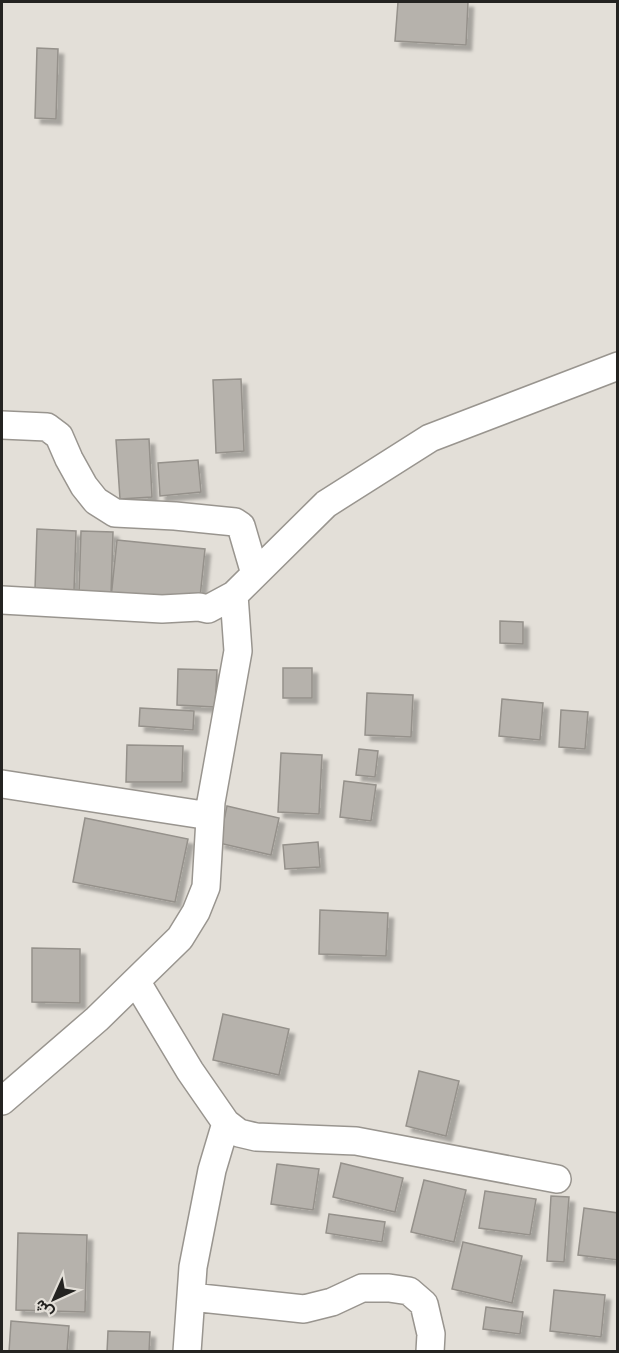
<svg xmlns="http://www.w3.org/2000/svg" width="619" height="1353" font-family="Montserrat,Vazirmatn,sans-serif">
  <defs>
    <filter id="shadow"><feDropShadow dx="5.5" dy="5.5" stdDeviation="1.5" flood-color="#0004"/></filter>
  </defs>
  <rect width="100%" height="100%" fill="#e3dfd8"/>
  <!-- building -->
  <path fill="#b6b2ac" stroke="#95918b" stroke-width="1.5" filter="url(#shadow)" d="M398 2H468L466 45 395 41Z
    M37 48 58 49 56 119 35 118Z
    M241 379 244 451 216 453 213 380Z
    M149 439 152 497 120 499 116 440Z
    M198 460 201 492 160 496 158 463Z
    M37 529 76 531 74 591 35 589Z
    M81 531 113 532 111 595 79 594Z
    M117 540 205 549 199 607 111 598Z
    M500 621 523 622V644L500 643Z
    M283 668H312V698H283Z
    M178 669 217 670 215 707 177 705Z
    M367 693 413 695 411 737 365 735Z
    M502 699 543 703 540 740 499 736Z
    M140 708 194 711 193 730 139 726Z
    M561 710 588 712 585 749 559 747Z
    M127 745 183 746 182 782H126Z
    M359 749 378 751 375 777 356 775Z
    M281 753 322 755 319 814 278 812Z
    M344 781 376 785 371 821 340 817Z
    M227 806 279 818 271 855 219 843Z
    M85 818 188 839 175 902 73 882Z
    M318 842 320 867 285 869 283 845Z
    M320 910 388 913 386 956 319 954Z
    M32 948 80 949V1003L32 1002Z
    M223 1014 289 1029 279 1075 213 1060Z
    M419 1071 459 1081 446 1136 406 1126Z
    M341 1163 403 1178 395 1212 333 1197Z
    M277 1164 319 1169 313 1210 271 1204Z
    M424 1180 466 1190 454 1242 411 1232Z
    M485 1191 536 1199 530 1235 479 1228Z
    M551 1196 569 1197 564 1262 547 1261Z
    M584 1208 618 1213V1260L578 1255Z
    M329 1214 385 1222 382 1242 326 1233Z
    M18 1233 87 1235 85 1312 16 1310Z
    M463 1242 522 1256 512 1303 452 1289Z
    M554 1290 605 1295 601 1337 550 1331Z
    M486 1307 523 1312 520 1334 483 1329Z
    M11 1321 69 1326 67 1352H9Z
    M108 1331 150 1332 149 1352H107Z"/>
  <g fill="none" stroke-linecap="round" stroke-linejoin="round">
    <!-- street casing -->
    <g stroke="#99958f" stroke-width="30">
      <path id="street" d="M2 425 47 427 59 436 69 459 84 486 96 501 115 513 175 516 235 522 241 526 255 574
        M2 600 162 609 199 607 208 609 234 595 326 504 430 438 618 366
        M2 784 210 816
        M136 981 190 1071 226 1123 239 1133 256 1137 356 1141 557 1179
        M2 1101 97 1019 180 938 196 912 206 887 211 802 238 651 234 595
        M191 1297 304 1309 332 1302 362 1288H389L409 1291 424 1304 431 1334 430 1352
        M187 1352 193 1267 212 1170 226 1123"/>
    </g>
    <!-- street -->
    <use href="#street" stroke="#fff" stroke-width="27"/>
  </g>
  <!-- border -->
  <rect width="619" height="1353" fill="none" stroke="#242321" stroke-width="6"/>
  <!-- north arrow -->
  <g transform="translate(54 1299) rotate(225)" stroke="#e3dfd8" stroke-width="4.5" paint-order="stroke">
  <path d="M0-4.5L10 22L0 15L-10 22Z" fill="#242321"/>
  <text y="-9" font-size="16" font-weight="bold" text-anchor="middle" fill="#242321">ش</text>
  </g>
</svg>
